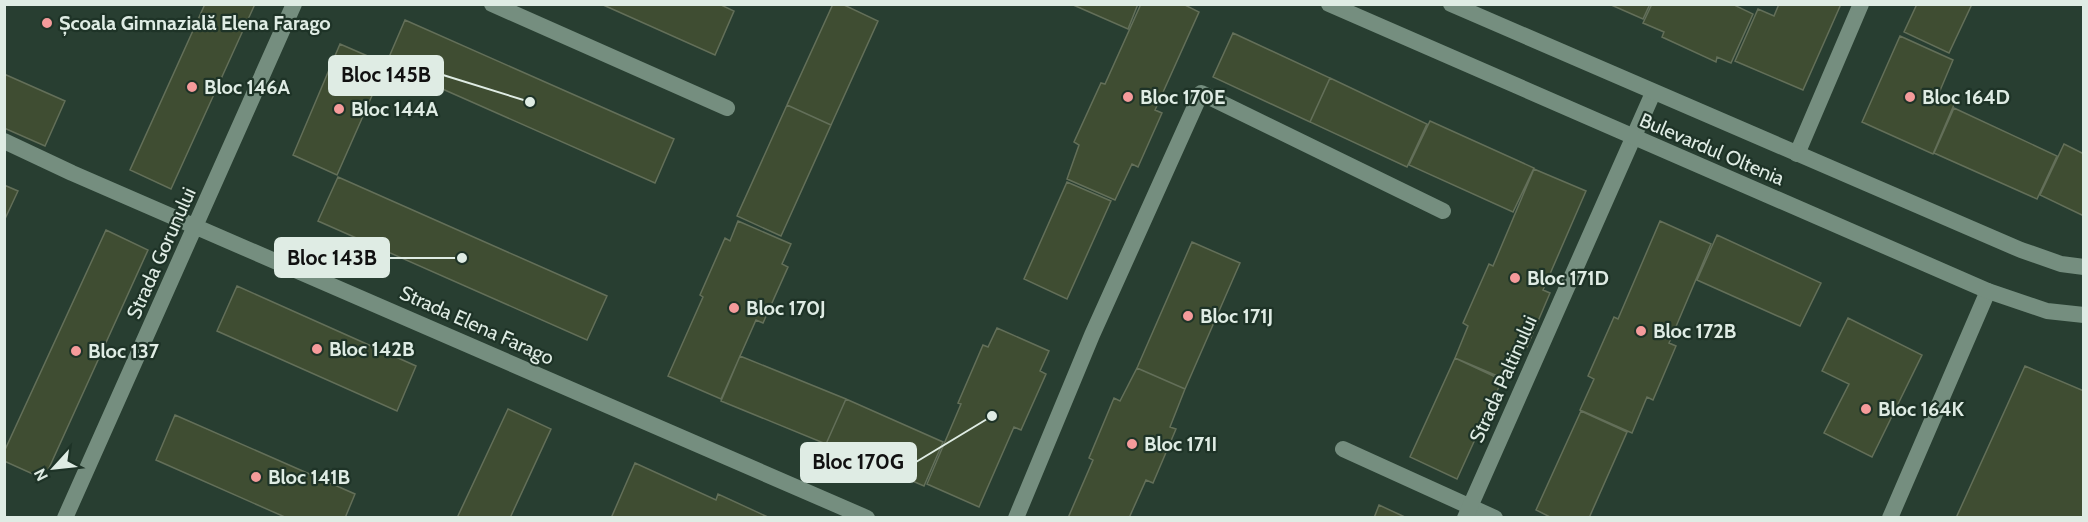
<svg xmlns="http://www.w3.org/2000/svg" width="2088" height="522" font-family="Cabin,sans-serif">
  <rect width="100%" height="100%" fill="#283e31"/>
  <!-- building -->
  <path fill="#3f4d32" stroke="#636f59" stroke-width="1.5" d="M205 4H255L171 189 130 170Z
    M601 4H719L734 11 715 55Z
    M833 4H842L878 21 831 125 787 105Z
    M1071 4H1138L1128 29Z
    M1141 4H1183L1199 12 1155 110 1162 113 1138 167 1132 164 1115 200 1067 179 1079 145 1074 142 1101 83 1105 84Z
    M1609 4H1650L1643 19Z
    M1652 4H1737L1736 6 1753 14 1731 63 1717 57 1716 62 1662 37 1664 32 1643 23Z
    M1779 4H1841L1803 90 1735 61 1758 9 1774 16Z
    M1917 4H1972L1949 53 1904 32Z
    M405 20 674 139 655 183 386 64Z
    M1233 33 1330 78 1310 122 1213 77Z
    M1900 36 1953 60 1939 93 1956 100 1933 154 1862 122Z
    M340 44 386 64 337 175 293 155Z
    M4 74 65 101 45 146 4 128Z
    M1330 78 1427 124 1407 167 1310 122Z
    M787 105 831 125 781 236 737 216Z
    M1954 108 2057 156 2037 199 1934 153Z
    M1430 121 1534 168 1513 212 1409 165Z
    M2064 144 2084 154V216L2040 195Z
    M1534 169 1586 191 1543 290 1550 293 1527 347 1522 345 1507 380 1455 358 1468 326 1463 323 1489 264 1493 266Z
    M338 177 607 296 587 340 318 221Z
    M1067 182 1111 201 1067 299 1024 279Z
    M4 185 18 191 4 221Z
    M738 221 791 244 782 264 788 267 763 323 756 320 721 399 668 376 703 297 700 295 725 238 730 241Z
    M1660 221 1711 244 1669 343 1676 346 1653 400 1647 397 1632 433 1580 410 1594 379 1588 376 1614 317 1618 319Z
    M106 230 148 250 44 479 4 461V452Z
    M1717 235 1821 283 1800 326 1697 280Z
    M1192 242 1240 263 1185 389 1137 368Z
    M237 286 416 366 397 411 217 331Z
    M1848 318 1922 355 1872 457 1824 433 1849 384 1822 371Z
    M997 328 1049 351 1040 371 1046 374 1021 430 1014 427 979 507 927 484 961 404 958 403 983 345 988 347Z
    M740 356 846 399 826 444 721 401Z
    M1455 358 1502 380 1457 479 1410 457Z
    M2025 366 2084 391V518H1956Z
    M1137 368 1185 389 1170 427 1176 429 1153 483 1146 480 1129 518H1068L1093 460 1089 458 1114 398 1120 401Z
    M846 399 943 442 924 486 826 444Z
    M508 409 551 429 510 518H457Z
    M1581 411 1627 432 1589 518H1552L1536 510Z
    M175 415 355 494 345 518H287L156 460Z
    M635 463 716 500 718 494 770 518H616L612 516Z
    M1379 505 1407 518H1374Z"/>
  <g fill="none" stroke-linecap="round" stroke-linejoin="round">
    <!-- service -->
    <path stroke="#758e7f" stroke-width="16" d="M492 4 727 108
      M1797 154 1861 4
      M1343 449 1495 518
      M1016 518 1092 335 1201 93 1443 211"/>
    <!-- minor -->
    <path stroke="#758e7f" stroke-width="16" d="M4 141 72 173 867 518
      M65 518 294 4
      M1465 518 1653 93
      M1890 518 1988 291"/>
    <!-- tertiary -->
    <path stroke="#758e7f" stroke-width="16" d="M1329 4 1988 291 2047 311 2084 315
      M1451 4 2021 250 2061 264 2084 267"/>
  </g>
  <!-- markers -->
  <g fill="#f59b9b" stroke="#1e3327" stroke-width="2">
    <circle cx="47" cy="23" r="6"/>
    <circle cx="192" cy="87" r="6"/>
    <circle cx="1128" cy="97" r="6"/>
    <circle cx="1910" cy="97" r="6"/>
    <circle cx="339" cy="109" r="6"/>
    <circle cx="1515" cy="278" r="6"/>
    <circle cx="734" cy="308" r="6"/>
    <circle cx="1188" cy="316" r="6"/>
    <circle cx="1641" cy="331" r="6"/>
    <circle cx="317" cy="349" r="6"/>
    <circle cx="76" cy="351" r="6"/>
    <circle cx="1866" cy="409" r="6"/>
    <circle cx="1132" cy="444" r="6"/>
    <circle cx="256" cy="477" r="6"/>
  </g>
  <g text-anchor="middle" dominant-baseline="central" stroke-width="4.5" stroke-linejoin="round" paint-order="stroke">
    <!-- poi labels -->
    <g font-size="20" font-weight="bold" fill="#dfece4" stroke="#1e3327" text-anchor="start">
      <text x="59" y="23">Școala Gimnazială Elena Farago</text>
      <text x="204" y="87">Bloc 146A</text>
      <text x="1140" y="97">Bloc 170E</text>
      <text x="1922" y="97">Bloc 164D</text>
      <text x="351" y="109">Bloc 144A</text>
      <text x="1527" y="278">Bloc 171D</text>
      <text x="746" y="308">Bloc 170J</text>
      <text x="1200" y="316">Bloc 171J</text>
      <text x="1653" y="331">Bloc 172B</text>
      <text x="329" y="349">Bloc 142B</text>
      <text x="88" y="351">Bloc 137</text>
      <text x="1878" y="409">Bloc 164K</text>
      <text x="1144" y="444">Bloc 171I</text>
      <text x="268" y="477">Bloc 141B</text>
    </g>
    <!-- street labels -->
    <g font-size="20" fill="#dfece4" stroke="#1e3327">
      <text transform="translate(1712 149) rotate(23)">Bulevardul Oltenia</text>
      <text transform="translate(161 253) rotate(-66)">Strada Gorunului</text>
      <text transform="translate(477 325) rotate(24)">Strada Elena Farago</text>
      <text transform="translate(1503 379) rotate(-66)">Strada Paltinului</text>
    </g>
  </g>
  <!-- callouts -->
  <path fill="none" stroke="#dfece4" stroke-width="2" d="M530 102L443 75M462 258L389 258M992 416L916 462"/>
  <g fill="#dfece4" stroke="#1e3327" stroke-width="2">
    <circle cx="530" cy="102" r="6"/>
    <circle cx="462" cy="258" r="6"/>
    <circle cx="992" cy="416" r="6"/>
  </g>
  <g fill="#dfece4" stroke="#dfece4" stroke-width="2">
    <rect x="329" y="56" width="114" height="39" rx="6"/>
    <rect x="275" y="238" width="114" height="39" rx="6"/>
    <rect x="801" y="443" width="115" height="39" rx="6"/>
  </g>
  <g font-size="21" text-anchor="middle" font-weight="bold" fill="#111">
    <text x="386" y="82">Bloc 145B</text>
    <text x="332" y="265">Bloc 143B</text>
    <text x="858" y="469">Bloc 170G</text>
  </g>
  <!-- border -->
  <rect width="2088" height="522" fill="none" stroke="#dfece4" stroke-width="12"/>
  <!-- north arrow -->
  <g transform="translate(54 468) rotate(243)" stroke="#1e3327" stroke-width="4.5" paint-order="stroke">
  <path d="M0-4.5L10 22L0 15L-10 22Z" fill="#dfece4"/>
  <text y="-9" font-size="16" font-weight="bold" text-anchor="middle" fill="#dfece4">N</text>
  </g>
</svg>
